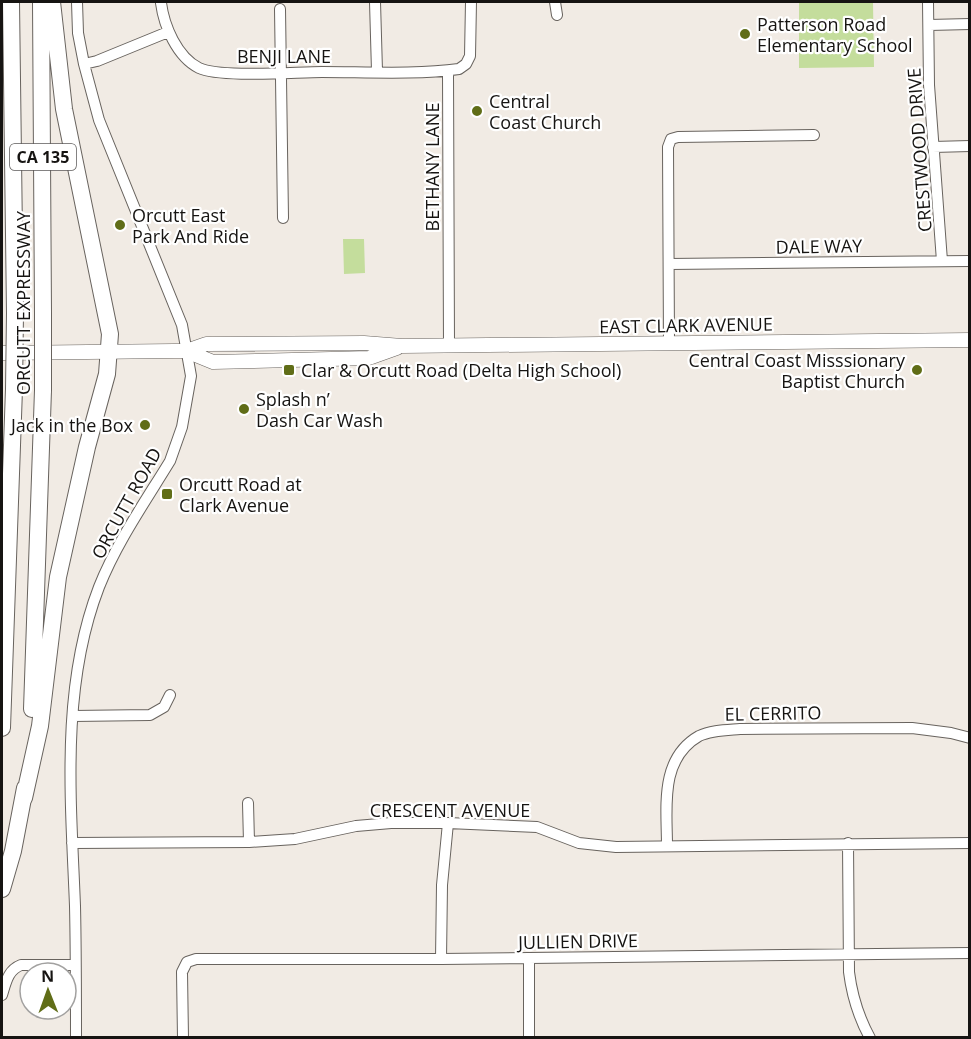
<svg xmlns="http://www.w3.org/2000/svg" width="971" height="1039" font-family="'Open Sans',sans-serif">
  <rect width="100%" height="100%" fill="#f1ebe4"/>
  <!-- green -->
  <path fill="#c4dd9c" d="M799 2H873L874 67 799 68Z
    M343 239H364L365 273 344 274Z"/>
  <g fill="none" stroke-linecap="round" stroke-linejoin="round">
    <!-- minor casing -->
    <g stroke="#68635e" stroke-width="12">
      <path id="minor" d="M375 2 377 71
        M555 2 557 15
        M928 2 929 85 942 261
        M161 3C164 26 177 57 199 68 220 78 295 72 322 72 365 72 416 75 459 69L466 64 470 56 471 2
        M280 9 283 218
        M929 25 970 24
        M84 64 97 61 168 32
        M448 71 449 346
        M933 147 970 146
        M669 264 970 261
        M669 343 668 147 671 139 678 137 814 135
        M73 716 150 715 164 707 170 695
        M248 803 249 842
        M72 843 249 842 295 839 356 826 391 823H448L537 827 579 843 616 847 970 843
        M848 843 849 972C852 996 858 1016 870 1038
        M667 846C667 808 659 759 699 736 711 730 727 730 740 729L912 728 951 733 970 738
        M529 958V1038
        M441 959 442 885 448 823
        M2 995C6 982 8 970 21 965H75
        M76 1038C76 994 76 950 75 906 71 801 60 688 99 587 117 542 145 502 170 461L182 427 191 376 182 325 99 120 84 64 78 33 77 2
        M183 1038 182 972 187 962 196 959H441L970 953"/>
    </g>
    <!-- major casing -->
    <g stroke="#68635e" stroke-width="15">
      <path id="major" d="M186 351 213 362 369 358 397 348
        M2 353 174 351H186L206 344 364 343 402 346 970 340"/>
    </g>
    <!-- highway casing -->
    <g stroke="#68635e" stroke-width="18">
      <path id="highway" d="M11 2 15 313
        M41 2 43 313
        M32 709 43 390
        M2 728 14 389
        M24 798 40 726 58 577 87 447 107 374 110 334 64 109 52 2
        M2 889 13 851 25 788"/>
    </g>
    <!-- minor -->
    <use href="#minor" stroke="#fff" stroke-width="10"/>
    <!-- major -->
    <use href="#major" stroke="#fff" stroke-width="14"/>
    <!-- highway -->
    <use href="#highway" stroke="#fff" stroke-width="16"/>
    <!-- highway-bridge casing -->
    <g stroke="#68635e" stroke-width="18" stroke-linecap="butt">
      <path id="highway-bridge" d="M14 389 15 313
        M43 390V313"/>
    </g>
    <!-- highway-bridge -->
    <use href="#highway-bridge" stroke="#fff" stroke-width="16"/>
  </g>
  <!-- markers -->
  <g fill="#606d17" stroke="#fff" stroke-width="2">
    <circle cx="745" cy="34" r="6"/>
    <circle cx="477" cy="111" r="6"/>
    <circle cx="120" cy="225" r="6"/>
    <rect x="283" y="364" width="12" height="12" rx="3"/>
    <circle cx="917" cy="370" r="6"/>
    <circle cx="244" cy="409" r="6"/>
    <circle cx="145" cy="425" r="6"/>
    <rect x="161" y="488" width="12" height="12" rx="3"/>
  </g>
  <g text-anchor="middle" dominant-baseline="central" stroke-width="4.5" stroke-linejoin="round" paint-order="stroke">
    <!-- shield labels -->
    <rect fill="#fff" stroke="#5c5a59" stroke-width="1.5" x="10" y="144" width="66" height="26" rx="4.5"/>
    <g font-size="16" font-weight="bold" fill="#161412">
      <text x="43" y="157">CA 135</text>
    </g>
    <!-- poi labels -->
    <g font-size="18" fill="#161412" stroke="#fff" text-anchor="start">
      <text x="757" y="24">Patterson Road<tspan x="757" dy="21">Elementary School</tspan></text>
      <text x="489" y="101">Central<tspan x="489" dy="21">Coast Church</tspan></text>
      <text x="132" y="215">Orcutt East<tspan x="132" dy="21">Park And Ride</tspan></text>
      <text x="905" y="360" text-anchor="end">Central Coast Misssionary<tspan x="905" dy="21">Baptist Church</tspan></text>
      <text x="301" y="370">Clar &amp; Orcutt Road (Delta High School)</text>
      <text x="256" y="399">Splash n’<tspan x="256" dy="21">Dash Car Wash</tspan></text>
      <text x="133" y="425" text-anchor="end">Jack in the Box</text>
      <text x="179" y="484">Orcutt Road at<tspan x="179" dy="21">Clark Avenue</tspan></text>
    </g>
    <!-- street labels -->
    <g font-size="18" fill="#161412" stroke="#fff">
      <text x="284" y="56">BENJI LANE</text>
      <text transform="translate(919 150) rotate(-94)">CRESTWOOD DRIVE</text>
      <text transform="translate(432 167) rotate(-90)">BETHANY LANE</text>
      <text transform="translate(819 246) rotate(-1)">DALE WAY</text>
      <text transform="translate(23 303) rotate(-90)">ORCUTT EXPRESSWAY</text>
      <text transform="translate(686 325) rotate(-1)">EAST CLARK AVENUE</text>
      <text transform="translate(126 503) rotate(-61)">ORCUTT ROAD</text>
      <text transform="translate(773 713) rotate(-1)">EL CERRITO</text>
      <text x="450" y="810">CRESCENT AVENUE</text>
      <text transform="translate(578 941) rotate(-1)">JULLIEN DRIVE</text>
    </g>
  </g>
  <!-- border -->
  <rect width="971" height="1039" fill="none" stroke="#161412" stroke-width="6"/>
  <!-- north arrow -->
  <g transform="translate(48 991) rotate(359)"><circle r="28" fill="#ffffff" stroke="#a2a1a0" stroke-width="1.5"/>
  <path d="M0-4.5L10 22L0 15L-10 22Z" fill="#606d17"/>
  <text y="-9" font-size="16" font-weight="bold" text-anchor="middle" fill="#161412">N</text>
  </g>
</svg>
